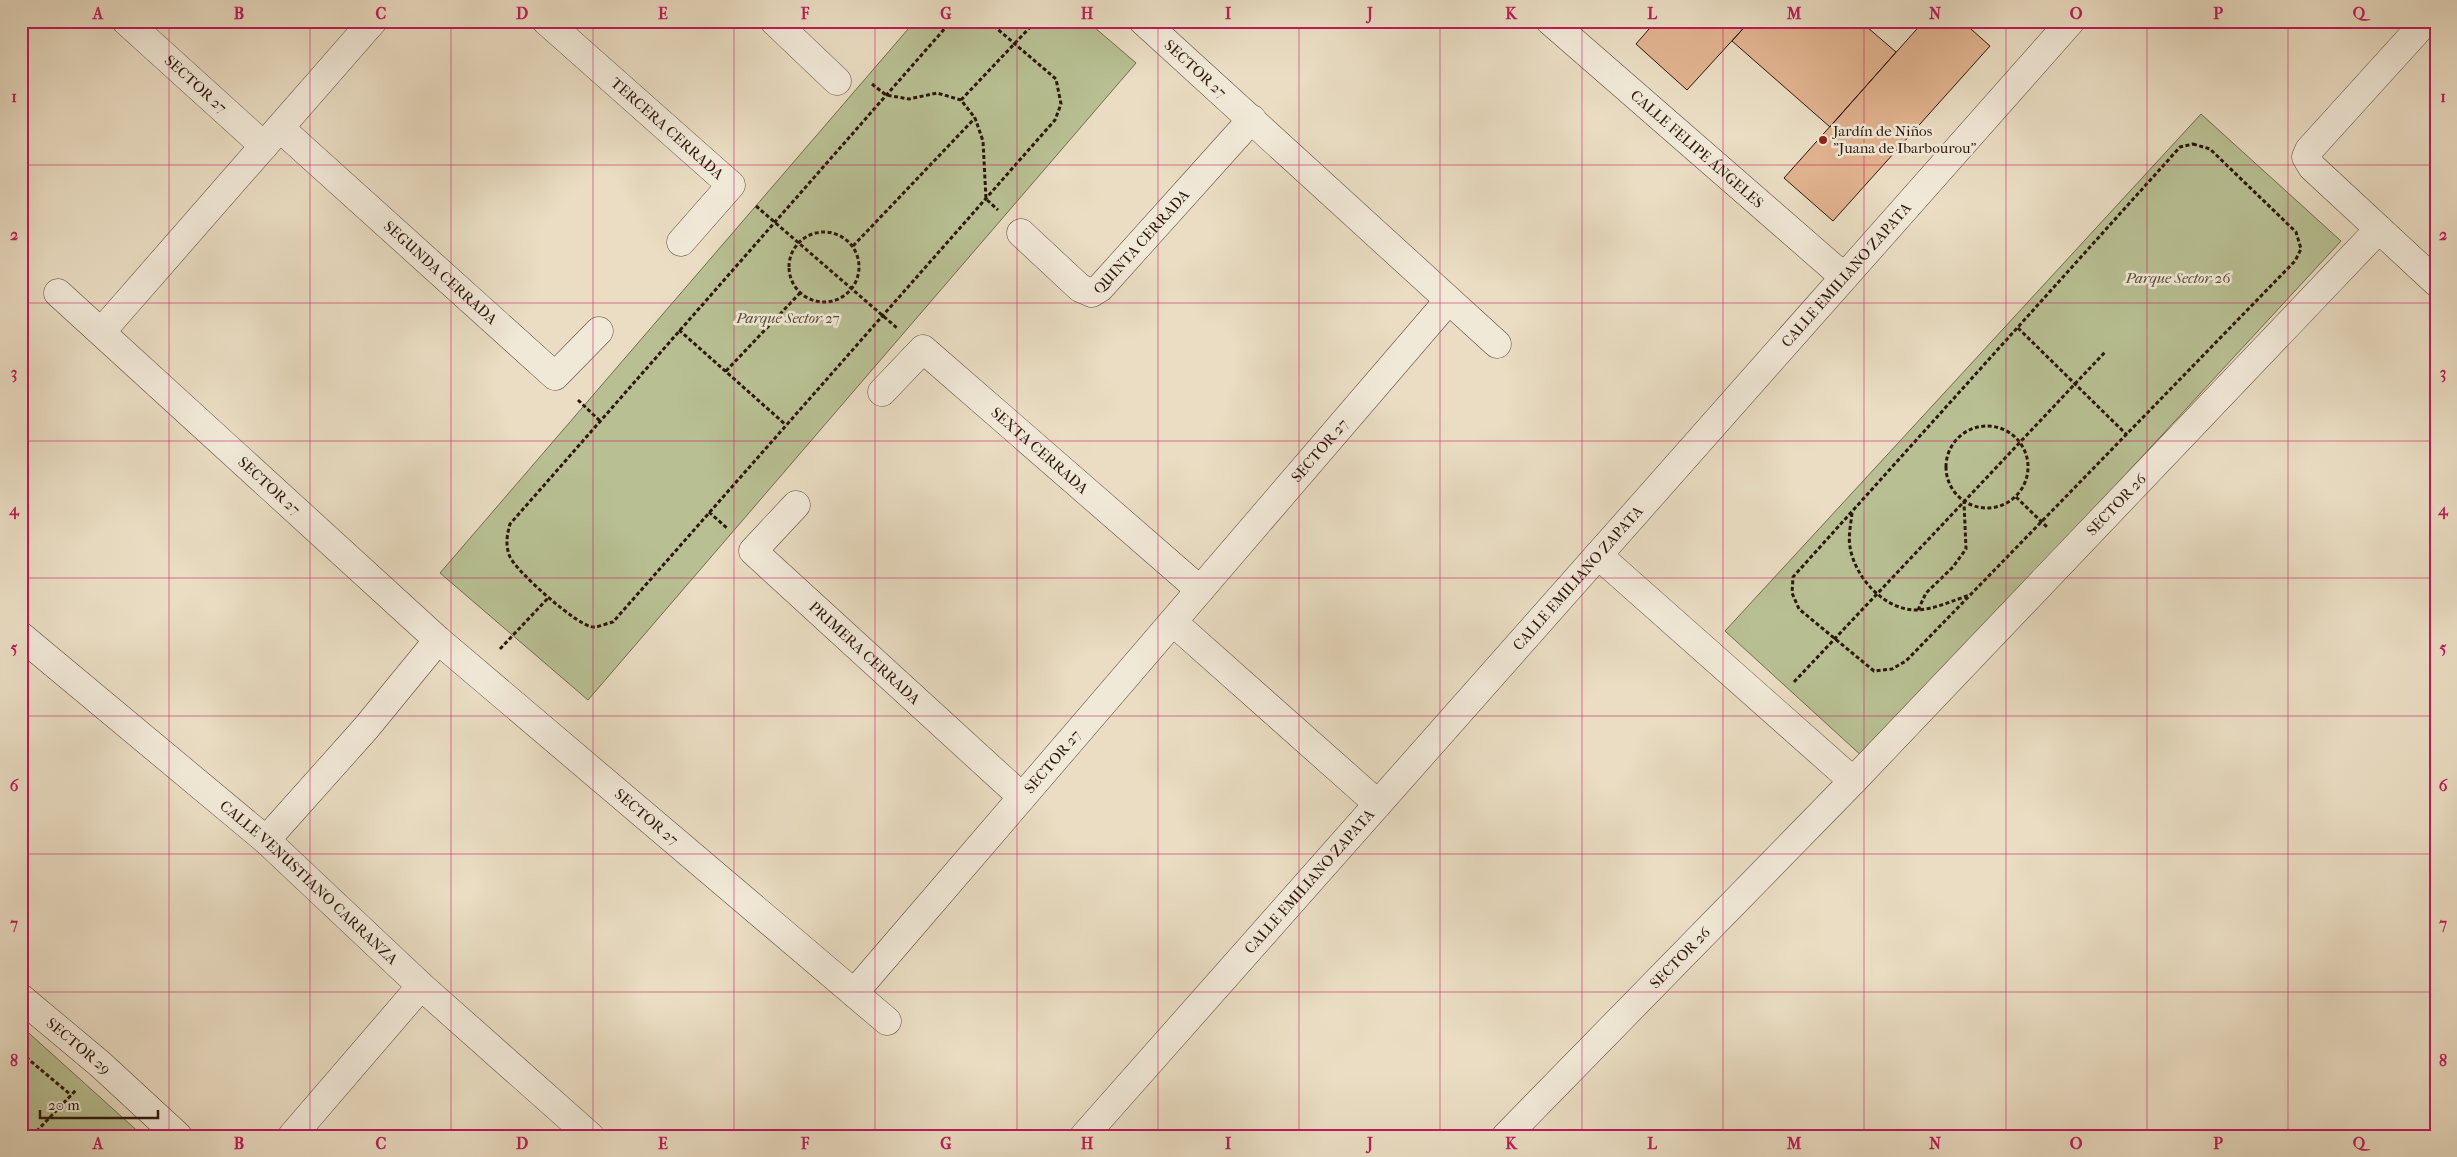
<svg xmlns="http://www.w3.org/2000/svg" width="2457" height="1157" font-family="'IM FELL French Canon',serif">
  <rect width="100%" height="100%" fill="#eaddc3"/>
  <filter id="stains"><feTurbulence type="fractalNoise" baseFrequency=".004" numOctaves="4"/><feColorMatrix values="0 0 0 0 .2 0 0 0 0 .09 0 0 0 0 .02 0 0 0 .5 -.17"/></filter>
  <radialGradient id="worn" r=".72"><stop offset=".6" stop-color="#630" stop-opacity="0"/><stop offset="1" stop-color="#630" stop-opacity=".3"/></radialGradient>
  <!-- green -->
  <path fill="#b8c093" stroke="#726c4e" d="M915 21H1087L1136 63 588 700 440 573Z
    M2201 114 2341 241 1864 758 1725 631Z
    M21 1026 143 1136H21Z"/>
  <!-- building -->
  <path fill="#e1b38f" stroke="#2c1709" d="M1656 21H1750L1687 90 1636 44Z
    M1750 21H1860L1896 52 1830 127 1732 41Z
    M1924 21H1962L1990 46 1833 221 1784 178Z"/>
  <g fill="none" stroke-linecap="round" stroke-linejoin="round">
    <!-- street casing -->
    <g stroke="#5c4838" stroke-width="29">
      <g id="street">
        <path id="s1" d="M126 21 264 146"/>
        <path id="s2" d="M546 21 731 185 681 242"/>
        <path d="M774 21 837 81"/>
        <path id="s3" d="M1143 21 1497 344"/>
        <path id="s4" d="M1550 21 1844 277"/>
        <path d="M2426 21 2309 150 2306 157 2312 167 2436 282"/>
        <path id="s5" d="M280 128 555 376 599 331"/>
        <path id="s6" d="M1021 233 1080 288 1092 293 1100 288 1252 119"/>
        <path id="s7" d="M58 293 438 640 887 1021"/>
        <path d="M102 331 373 21"/>
        <path id="s8" d="M882 392 923 349 1200 590"/>
        <path id="s9" d="M796 505 753 551 1022 797"/>
        <path d="M1598 555 1853 781"/>
        <path d="M1173 622 1378 804"/>
        <path id="s10" d="M21 636 266 840 421 986 590 1136"/>
        <path d="M266 840 366 728 438 640"/>
        <path id="s11" d="M854 993 1448 301"/>
        <path id="s12" d="M21 998 100 1064 178 1136"/>
        <path d="M292 1136 421 986"/>
        <path id="s13" d="M1084 1136 2071 21"/>
        <path id="s14" d="M1506 1136 1853 781 2379 229"/>
      </g>
    </g>
    <!-- path -->
    <path stroke="#2c1709" stroke-width="3" stroke-dasharray="4 2.5" stroke-linecap="butt" d="M954 21 947 26 510 524C507 535 505 545 510 557 516 571 579 628 594 627 600 627 607 623 613 622L1055 120 1061 104 1056 79 988 21
      M872 84 886 95 909 99 937 93 961 100 975 118 983 141 986 199 998 210
      M961 100 1036 21
      M2193 144 2210 149 2296 232 2301 249 2295 261 1906 661 1892 669 1874 671 1799 609 1792 593 1793 577 2180 147Z
      M756 206 897 328
      M789 267a35 35 0 1 1 70 0a35 35 0 1 1-70 0Z
      M853 246 975 118
      M2018 328 2127 435
      M679 330 786 425
      M726 371 800 293
      M578 400 600 421
      M1946 467a41 41 0 1 1 82 0a41 41 0 1 1-82 0Z
      M2016 497 2048 528
      M709 512 728 529
      M1852 513C1851 523 1848 537 1850 547 1855 578 1885 611 1918 610 1935 609 1954 600 1970 595
      M1918 610 1926 593 1953 567 1966 549 1964 502
      M500 649 549 597
      M1794 682 2106 351
      M21 1053 71 1095
      M32 1136 77 1089"/>
    <!-- street -->
    <use href="#street" stroke="#f1e9d8" stroke-width="28"/>
  </g>
  <!-- grid -->
  <path fill="none" stroke="#c2185b" stroke-width="1" stroke-opacity="0.55" d="M169 21V1136M310 21V1136M451 21V1136M593 21V1136M734 21V1136M875 21V1136M1017 21V1136M1158 21V1136M1299 21V1136M1440 21V1136M1582 21V1136M1723 21V1136M1864 21V1136M2006 21V1136M2147 21V1136M2288 21V1136M21 165H2436M21 303H2436M21 441H2436M21 578H2436M21 716H2436M21 854H2436M21 992H2436"/>
  <!-- markers -->
  <circle fill="#8f2418" stroke="#f1e9d8" stroke-width="2" cx="1823" cy="140" r="5"/>
  <g text-anchor="middle" dominant-baseline="central" stroke-width="5" stroke-linejoin="round" paint-order="stroke">
    <!-- street labels -->
    <g font-size="15" fill="#2c1709" stroke="#f1e9d8">
      <text stroke="none"><textPath href="#s3" startOffset="71">SECTOR 27</textPath></text>
      <text stroke="none"><textPath href="#s1" startOffset="94">SECTOR 27</textPath></text>
      <text stroke="none"><textPath href="#s2" startOffset="162">TERCERA CERRADA</textPath></text>
      <text stroke="none"><textPath href="#s4" startOffset="195">CALLE FELIPE ÁNGELES</textPath></text>
      <text stroke="none"><textPath href="#s6" startOffset="165">QUINTA CERRADA</textPath></text>
      <text stroke="none"><textPath href="#s5" startOffset="216">SEGUNDA CERRADA</textPath></text>
      <text stroke="none"><textPath href="#s13" startOffset="1150">CALLE EMILIANO ZAPATA</textPath></text>
      <text stroke="none"><textPath href="#s8" startOffset="214">SEXTA CERRADA</textPath></text>
      <text stroke="none"><textPath href="#s11" startOffset="715">SECTOR 27</textPath></text>
      <text stroke="none"><textPath href="#s7" startOffset="286">SECTOR 27</textPath></text>
      <text stroke="none"><textPath href="#s14" startOffset="878">SECTOR 26</textPath></text>
      <text stroke="none"><textPath href="#s13" startOffset="745">CALLE EMILIANO ZAPATA</textPath></text>
      <text stroke="none"><textPath href="#s9" startOffset="214">PRIMERA CERRADA</textPath></text>
      <text stroke="none"><textPath href="#s11" startOffset="305">SECTOR 27</textPath></text>
      <text stroke="none"><textPath href="#s7" startOffset="788">SECTOR 27</textPath></text>
      <text stroke="none"><textPath href="#s13" startOffset="340">CALLE EMILIANO ZAPATA</textPath></text>
      <text stroke="none"><textPath href="#s10" startOffset="379">CALLE VENUSTIANO CARRANZA</textPath></text>
      <text stroke="none"><textPath href="#s14" startOffset="249">SECTOR 26</textPath></text>
      <text stroke="none"><textPath href="#s12" startOffset="75">SECTOR 29</textPath></text>
    </g>
    <!-- poi labels -->
    <g font-size="15" fill="#2c1709" stroke="#f1e9d8" text-anchor="start">
      <text x="1833" y="131">Jardín de Niños<tspan x="1833" dy="17">"Juana de Ibarbourou"</tspan></text>
    </g>
    <!-- park labels -->
    <g font-size="15" font-style="italic" fill="#564a32" stroke="#f1e9d8">
      <text x="2178" y="278">Parque Sector 26</text>
      <text x="788" y="318">Parque Sector 27</text>
    </g>
  </g>
  <!-- margin -->
  <rect width="2457" height="1157" fill="none" stroke="#eaddc3" stroke-width="55"/>
  <!-- scale -->
  <path d="M40 1110v8h118v-8" fill="none" stroke="#2c1709" stroke-width="2.5"/>
  <text x="48" y="1110" font-size="15" fill="#2c1709" stroke="#f1e9d8" stroke-width="4" paint-order="stroke">20 m</text>
  <rect x="28" y="28" width="2402" height="1102" fill="none" stroke="#c2185b" stroke-width="2"/>
  <g font-size="16" text-anchor="middle" font-weight="bold" fill="#c2185b">
    <text x="98" y="19">A</text>
    <text x="239" y="19">B</text>
    <text x="381" y="19">C</text>
    <text x="522" y="19">D</text>
    <text x="663" y="19">E</text>
    <text x="805" y="19">F</text>
    <text x="946" y="19">G</text>
    <text x="1087" y="19">H</text>
    <text x="1228" y="19">I</text>
    <text x="1370" y="19">J</text>
    <text x="1511" y="19">K</text>
    <text x="1652" y="19">L</text>
    <text x="1794" y="19">M</text>
    <text x="1935" y="19">N</text>
    <text x="2076" y="19">O</text>
    <text x="2218" y="19">P</text>
    <text x="2359" y="19">Q</text>
    <text x="14" y="102">1</text>
    <text x="2443" y="102">1</text>
    <text x="14" y="240">2</text>
    <text x="2443" y="240">2</text>
    <text x="14" y="378">3</text>
    <text x="2443" y="378">3</text>
    <text x="14" y="515">4</text>
    <text x="2443" y="515">4</text>
    <text x="14" y="653">5</text>
    <text x="2443" y="653">5</text>
    <text x="14" y="791">6</text>
    <text x="2443" y="791">6</text>
    <text x="14" y="929">7</text>
    <text x="2443" y="929">7</text>
    <text x="14" y="1066">8</text>
    <text x="2443" y="1066">8</text>
    <text x="98" y="1149">A</text>
    <text x="239" y="1149">B</text>
    <text x="381" y="1149">C</text>
    <text x="522" y="1149">D</text>
    <text x="663" y="1149">E</text>
    <text x="805" y="1149">F</text>
    <text x="946" y="1149">G</text>
    <text x="1087" y="1149">H</text>
    <text x="1228" y="1149">I</text>
    <text x="1370" y="1149">J</text>
    <text x="1511" y="1149">K</text>
    <text x="1652" y="1149">L</text>
    <text x="1794" y="1149">M</text>
    <text x="1935" y="1149">N</text>
    <text x="2076" y="1149">O</text>
    <text x="2218" y="1149">P</text>
    <text x="2359" y="1149">Q</text>
  </g>
  <rect width="100%" height="100%" filter="url(#stains)"/>
  <rect width="100%" height="100%" fill="url(#worn)"/>
</svg>
